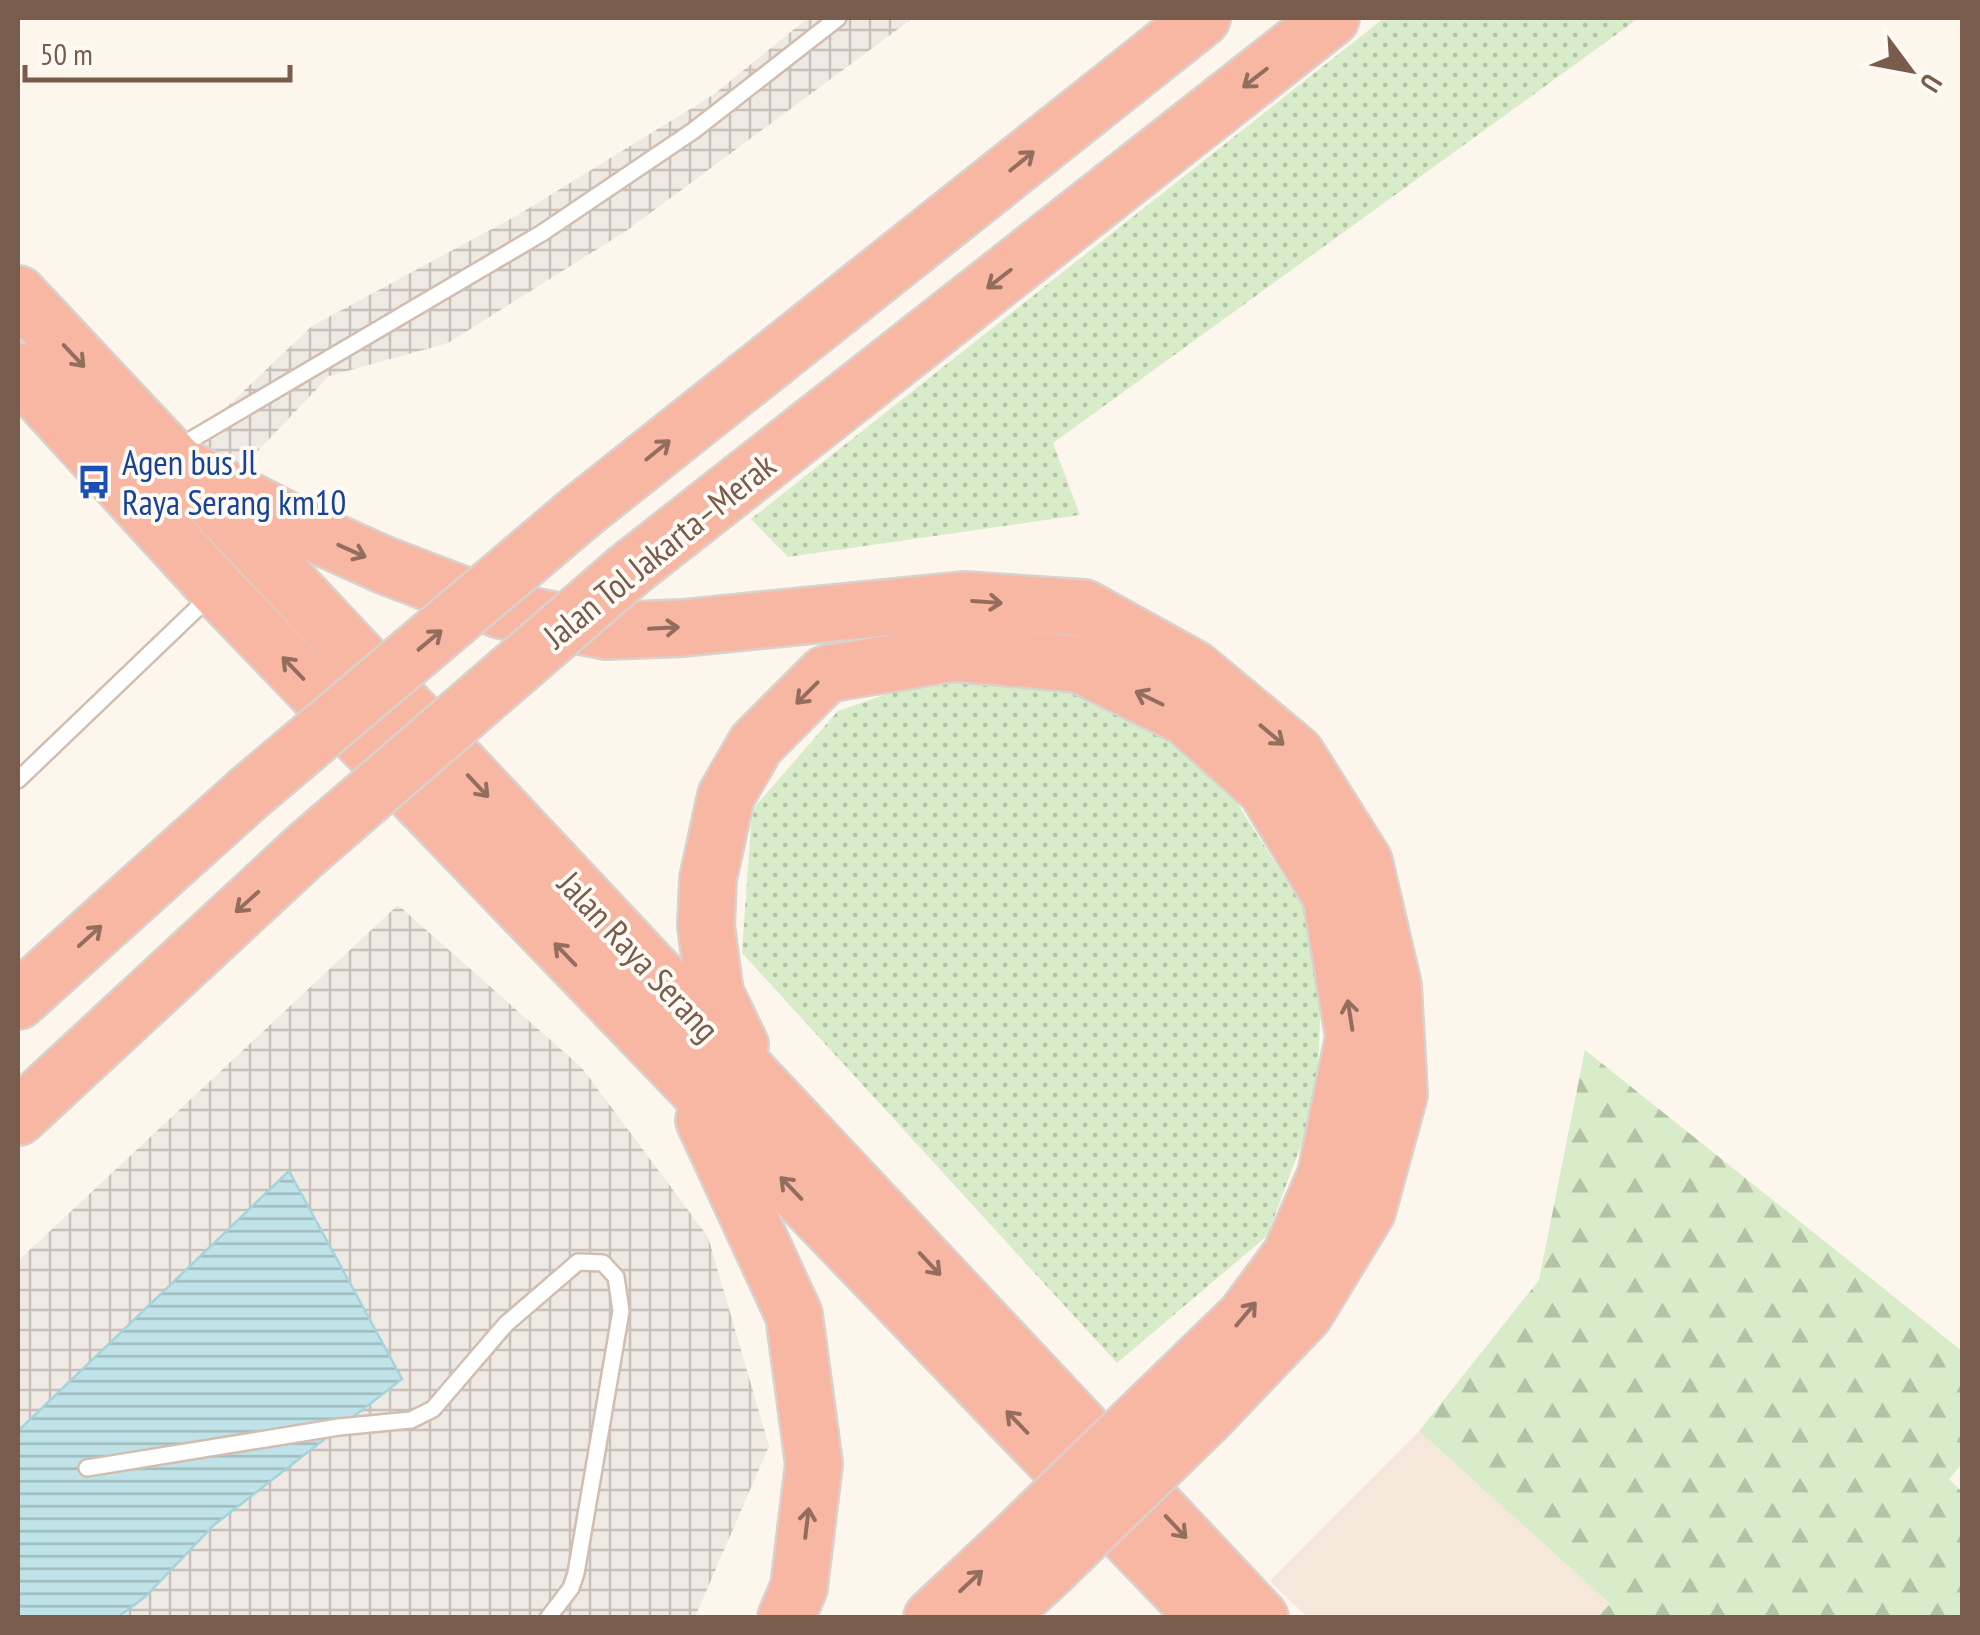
<svg xmlns="http://www.w3.org/2000/svg" width="1980" height="1635" font-family="'PT Sans Narrow',sans-serif">
  <defs>
    <pattern id="industrial-grid" width="8" height="8" patternUnits="userSpaceOnUse" patternTransform="scale(2.5)"><rect width="8" height="8" fill="#efe9e4"/><path d="M0 4h8M4 0v8" fill="none" stroke="#c7c0bb"/></pattern>
    <pattern id="grass-dots" width="8" height="8" patternUnits="userSpaceOnUse" patternTransform="scale(2.5)"><rect width="8" height="8" fill="#d8ecc9"/><path d="M2 2h.1M6 6h.1" fill="none" stroke="#b4c2a5" stroke-width="1.8" stroke-linecap="round"/></pattern>
    <pattern id="forest-firs" width="22" height="20" patternUnits="userSpaceOnUse" patternTransform="scale(2.5)"><rect width="22" height="20" fill="#d8ecc9"/><path d="M5 1l3.5 6h-7zM16 11l3.5 6h-7z" fill="#b4c2a5"/></pattern>
    <pattern id="water-rules" width="6" height="5" patternUnits="userSpaceOnUse" patternTransform="scale(2.5)"><rect width="6" height="5" fill="#bfe3e8"/><path d="M0 2.5h6" fill="none" stroke="#a0bbbe"/></pattern>
  </defs>
  <rect width="100%" height="100%" fill="#fdf6ec"/>
  <!-- residential -->
  <path fill="#f5e8da" d="M1419 1431 1611 1605 1598 1618 1307 1617 1270 1581Z"/>
  <!-- industrial -->
  <path fill="url(#industrial-grid)" d="M808 18H913L626 231 448 343 329 376 238 472 187 445 312 326 518 215 713 95Z
    M398 905 582 1068 708 1237 769 1446 695 1617 18 1618V1261Z"/>
  <!-- grass -->
  <path fill="url(#grass-dots)" d="M1384 18H1639L1053 443 1080 515 788 557 751 519Z
    M993 657 1127 702 1228 789 1323 938 1317 1103 1267 1236 1117 1363 742 953 752 810 838 711Z"/>
  <!-- forest -->
  <path fill="url(#forest-firs)" d="M1585 1050 1962 1351V1464L1949 1479 1962 1492V1617H1598L1610 1604 1419 1431 1539 1280Z"/>
  <!-- water -->
  <path fill="url(#water-rules)" stroke="#a5d3da" stroke-width="2.5" d="M289 1171 402 1379 214 1525 146 1596 118 1617 18 1618V1431Z"/>
  <g fill="none" stroke-linecap="round" stroke-linejoin="round">
    <!-- lane casing -->
    <g stroke="#d1beb0" stroke-width="20">
      <path id="lane" d="M177 448 542 233 693 131 838 18
        M18 780 211 595
        M87 1468 339 1427 411 1420 433 1409 506 1324 578 1262 603 1263 616 1277 621 1311 576 1573 571 1588 548 1618"/>
    </g>
    <!-- highway casing -->
    <g stroke="#dad1cd" stroke-width="60">
      <path id="highway" d="M18 294 1260 1618
        M18 371 217 589 1206 1618
        M171 461 304 529 384 565 501 610 607 631 683 628 964 600 1084 608 1194 669 1296 754 1364 862 1393 986 1399 1094 1367 1211 1305 1313 1206 1417
        M582 511 1202 18
        M629 570 1331 18
        M18 1001 249 793
        M740 1045 715 993 706 926 708 879 726 796 756 744 826 674 953 653 1079 664 1186 717 1266 789 1331 896 1354 1037 1326 1175 1291 1255 1245 1317 1177 1383
        M18 1117 306 850
        M704 1120 794 1315 814 1464 799 1587 786 1618
        M932 1618 1011 1544
        M997 1618 1050 1569"/>
    </g>
    <!-- lane -->
    <use href="#lane" stroke="#fff" stroke-width="15"/>
    <!-- highway -->
    <use href="#highway" stroke="#f7b7a3" stroke-width="55"/>
    <!-- highway-bridge casing -->
    <g stroke="#dad1cd" stroke-width="60" stroke-linecap="butt">
      <path id="highway-bridge" d="M249 793 582 511
        M306 850 629 570
        M1011 1544 1177 1383
        M1050 1569 1206 1417"/>
    </g>
    <!-- highway-bridge -->
    <use href="#highway-bridge" stroke="#f7b7a3" stroke-width="55"/>
  </g>
  <!-- one-way arrows -->
  <defs><path id="oneway-shaft" d="M-6 0H5M1.5-3L5.5 0L1.5 3" fill="none" stroke-width="1.6" stroke-linecap="round" stroke-linejoin="round" transform="scale(2.5)"/></defs>
  <g stroke="#936e5e">
    <use href="#oneway-shaft" transform="translate(1255 78) rotate(142)"/>
    <use href="#oneway-shaft" transform="translate(1022 161) rotate(-39)"/>
    <use href="#oneway-shaft" transform="translate(999 279) rotate(142)"/>
    <use href="#oneway-shaft" transform="translate(74 356) rotate(47)"/>
    <use href="#oneway-shaft" transform="translate(658 450) rotate(-39)"/>
    <use href="#oneway-shaft" transform="translate(352 551) rotate(24)"/>
    <use href="#oneway-shaft" transform="translate(987 602) rotate(4)"/>
    <use href="#oneway-shaft" transform="translate(664 628) rotate(-3)"/>
    <use href="#oneway-shaft" transform="translate(430 640) rotate(-40)"/>
    <use href="#oneway-shaft" transform="translate(293 668) rotate(-134)"/>
    <use href="#oneway-shaft" transform="translate(807 693) rotate(135)"/>
    <use href="#oneway-shaft" transform="translate(1149 698) rotate(-154)"/>
    <use href="#oneway-shaft" transform="translate(1272 735) rotate(40)"/>
    <use href="#oneway-shaft" transform="translate(478 786) rotate(47)"/>
    <use href="#oneway-shaft" transform="translate(247 902) rotate(138)"/>
    <use href="#oneway-shaft" transform="translate(90 936) rotate(-42)"/>
    <use href="#oneway-shaft" transform="translate(565 954) rotate(-134)"/>
    <use href="#oneway-shaft" transform="translate(1350 1015) rotate(-99)"/>
    <use href="#oneway-shaft" transform="translate(791 1188) rotate(-134)"/>
    <use href="#oneway-shaft" transform="translate(930 1264) rotate(47)"/>
    <use href="#oneway-shaft" transform="translate(1246 1314) rotate(-50)"/>
    <use href="#oneway-shaft" transform="translate(1017 1422) rotate(-134)"/>
    <use href="#oneway-shaft" transform="translate(807 1523) rotate(-83)"/>
    <use href="#oneway-shaft" transform="translate(1176 1527) rotate(47)"/>
    <use href="#oneway-shaft" transform="translate(971 1581) rotate(-43)"/>
  </g>
  <!-- icons -->
  <defs>
    <g id="bus-bare" transform="scale(2.7)"><path d="M-5-6H5V4H4V6H2V4H-2V6H-4V4H-5ZM-3.5-4V0h7V-4ZM-3.5 1.2v1.5H-2V1.2ZM2 1.2v1.5H3.5V1.2Z" fill="#1a4fb4" stroke="#fffaf3" stroke-width="2.5" paint-order="stroke"/></g>
  </defs>
  <g fill-rule="evenodd">
    <use href="#bus-bare" x="94" y="482"/>
  </g>
  <g text-anchor="middle" dominant-baseline="central" stroke-width="8" stroke-linejoin="round" paint-order="stroke">
    <!-- transit labels -->
    <g font-size="35" fill="#164399" stroke="#fffaf3" text-anchor="start">
      <text x="122" y="462">Agen bus Jl<tspan x="122" dy="40">Raya Serang km10</tspan></text>
    </g>
    <!-- street labels -->
    <g font-size="35" fill="#7a5c4d" stroke="#fffaf3">
      <text transform="translate(659 550) rotate(-39)">Jalan Tol Jakarta–Merak</text>
      <text transform="translate(639 956) rotate(47)">Jalan Raya Serang</text>
    </g>
  </g>
  <!-- border -->
  <rect width="1980" height="1635" fill="none" stroke="#7a5c4d" stroke-width="40"/>
  <!-- north arrow -->
  <g transform="translate(1910 70) rotate(122)" stroke="#fffaf3" stroke-width="8" paint-order="stroke">
  <path d="M0-8L18 38L0 25L-18 38Z" fill="#7a5c4d"/>
  <text y="-15" font-size="28" font-weight="bold" text-anchor="middle" fill="#7a5c4d">U</text>
  </g>
  <!-- scale -->
  <path d="M25 65v15h265v-15" fill="none" stroke="#7a5c4d" stroke-width="5"/>
  <text x="40" y="65" font-size="30" fill="#7a5c4d" stroke="#fffaf3" stroke-width="8" paint-order="stroke">50 m</text>
</svg>
